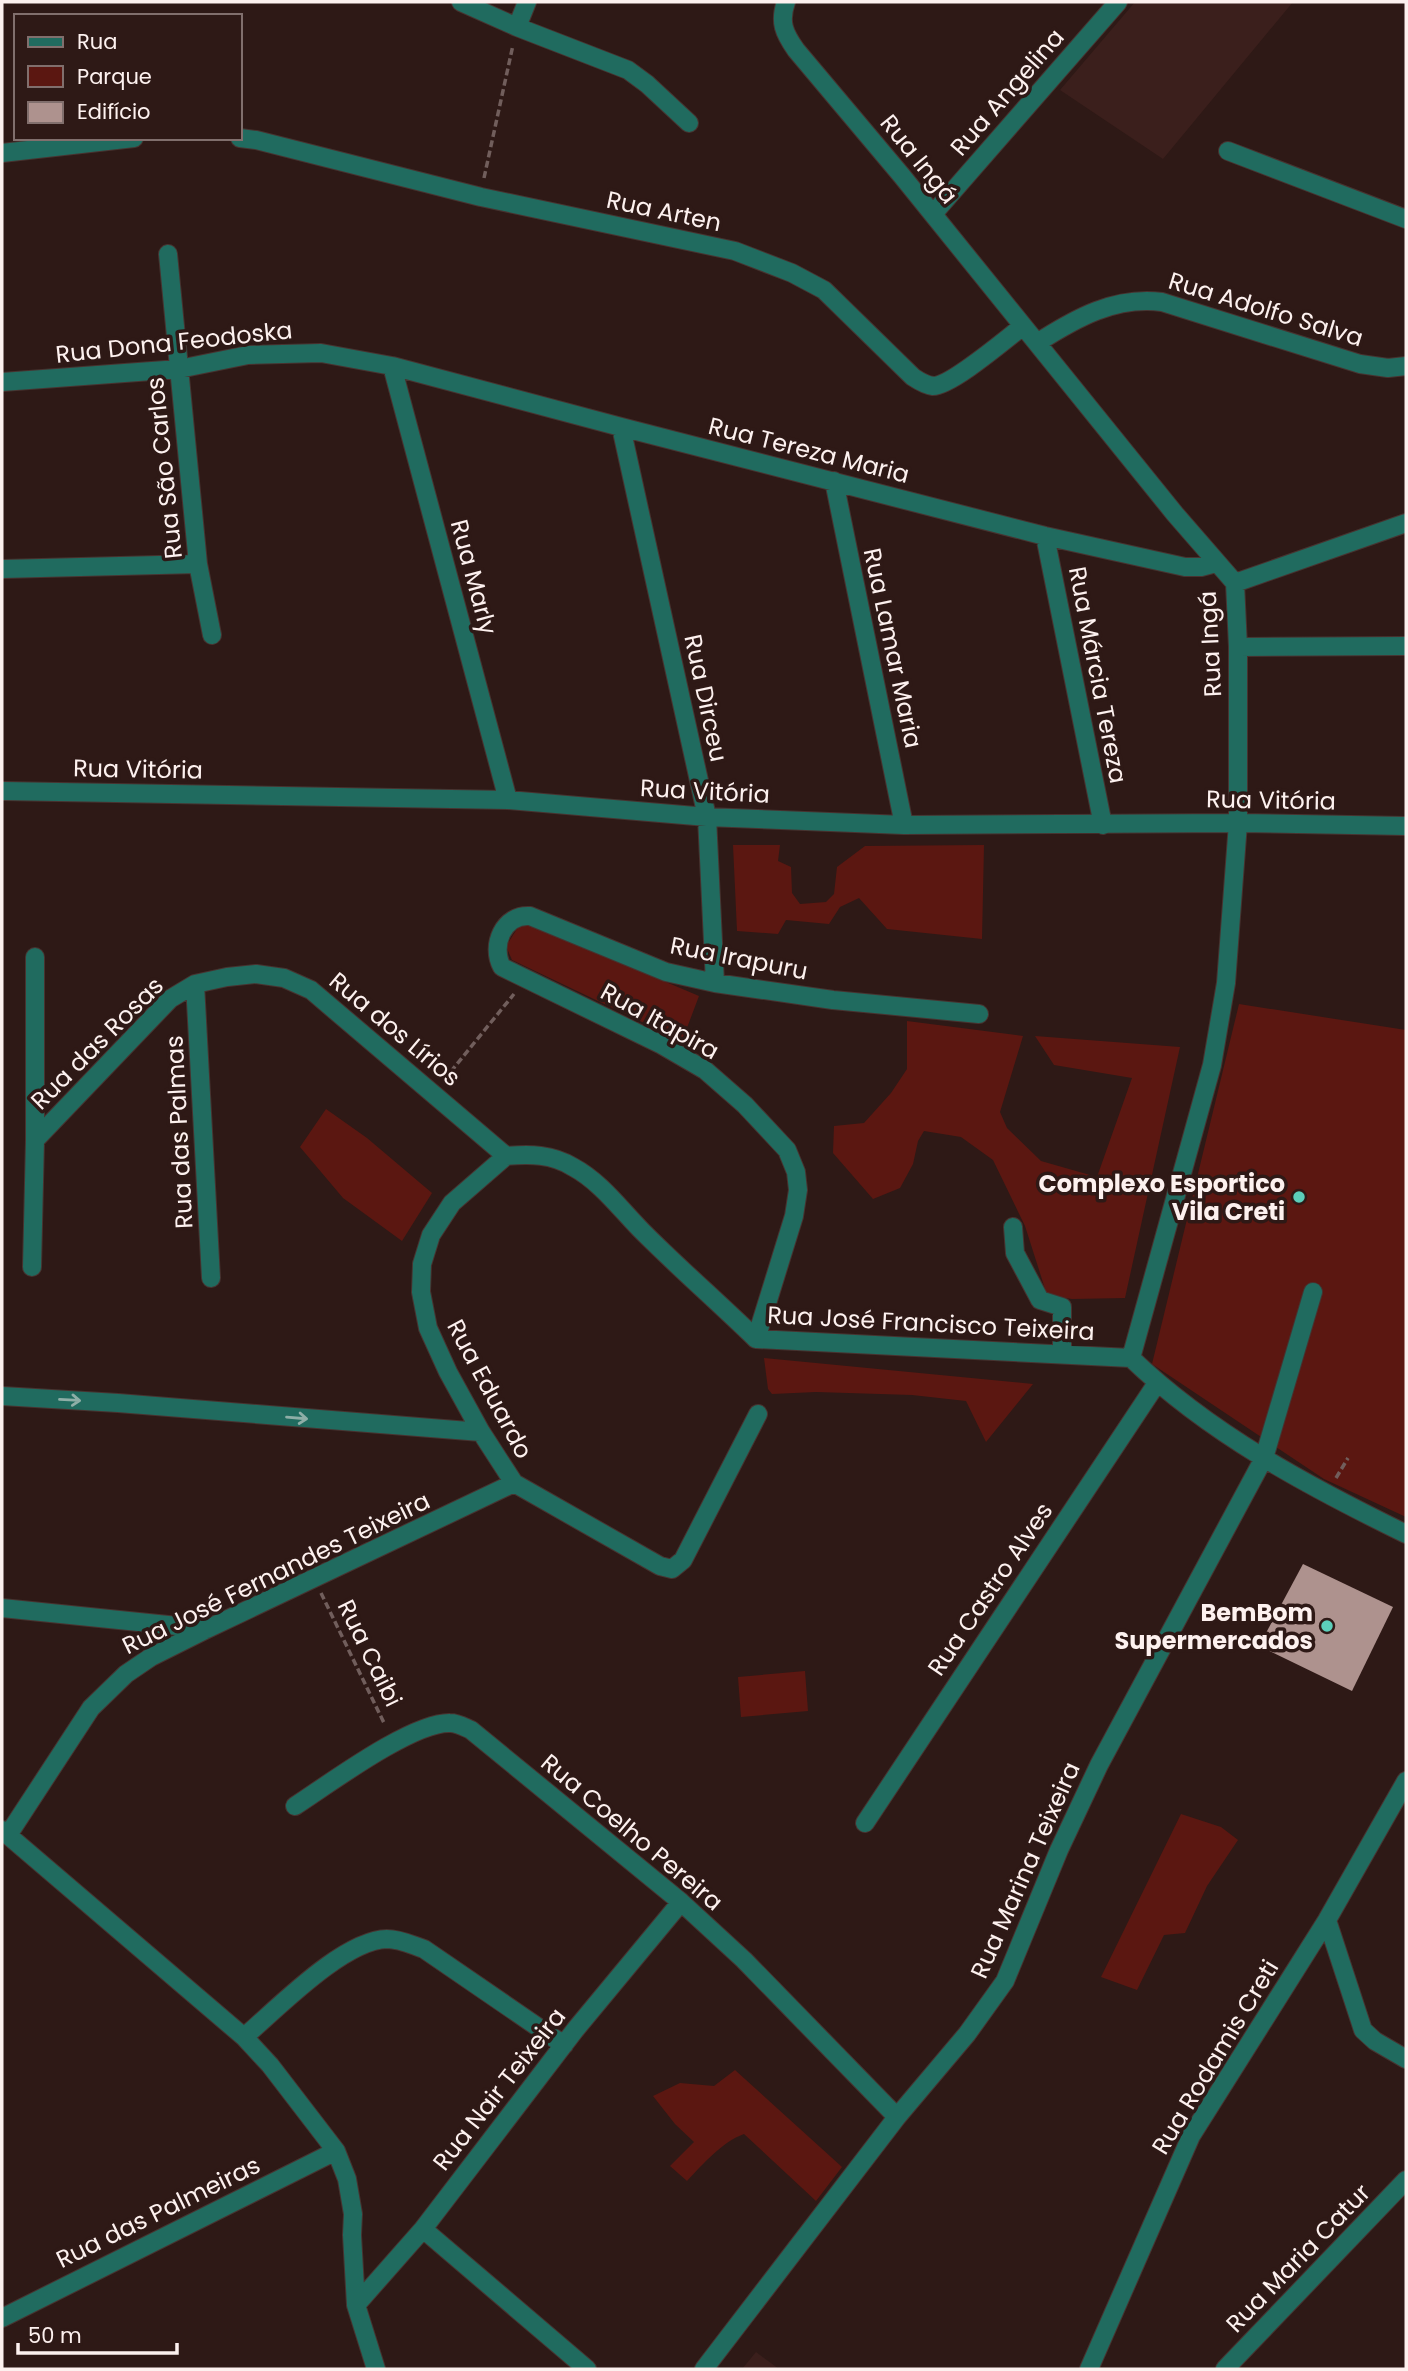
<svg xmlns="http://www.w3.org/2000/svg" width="1408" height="2371" font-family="Poppins,sans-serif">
  <rect width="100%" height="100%" fill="#2e1916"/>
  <!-- built -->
  <path fill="#3b1f1c" d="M1135 2H1293L1163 159 1060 90Z
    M756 2352 779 2369H742Z"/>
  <!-- green -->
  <path fill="#5b1711" d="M733 845H780L778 861 791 867 792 893 800 904 826 902 834 894 837 867 865 846 984 845 982 939 887 929 859 898 840 907 829 924 786 920 778 934 737 931Z
    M522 921 699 996 682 1041 512 960 506 946Z
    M1239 1004 1406 1030V1517L1324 1479 1152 1364Z
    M907 1021 1023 1036 1000 1112 1007 1128 1041 1161 1097 1177 1132 1078 1054 1065 1035 1036 1180 1047 1125 1298 1072 1299 1047 1295 1025 1226 993 1160 961 1137 924 1131 918 1141 913 1164 900 1188 873 1199 833 1153 834 1126 864 1123 891 1093 907 1069Z
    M326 1109 367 1138 432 1193 402 1241 343 1198 300 1147Z
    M764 1358 1033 1384 986 1442 966 1401 912 1395 816 1392 772 1394 768 1389Z
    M805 1671 808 1711 741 1717 738 1677Z
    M1181 1814 1221 1827 1238 1840 1207 1886 1185 1933 1164 1935 1137 1990 1101 1977Z
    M735 2070 842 2167 816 2201 744 2134C722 2142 703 2164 687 2181L670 2166 694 2142 675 2124 653 2096 680 2083 714 2086Z"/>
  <!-- building -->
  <path fill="#ae928e" d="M1303 1564 1393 1607 1352 1691 1259 1646Z"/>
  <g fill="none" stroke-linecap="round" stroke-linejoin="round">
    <!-- minor casing -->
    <g stroke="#473330" stroke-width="20">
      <path id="minor" d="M461 2 517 27 628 70 647 84 689 123
        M786 2C779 22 784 33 796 50L902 176 1175 514 1235 583 1238 647V823L1226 983 1212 1065 1131 1358
        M517 27 527 2
        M240 138 256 140 481 197 735 251 792 273 824 290 913 377C919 381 925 385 933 386 951 386 1006 339 1023 326
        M1228 151 1406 219
        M2 153 134 138
        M933 214 1118 2
        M168 254 198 564 212 635
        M1037 343C1076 318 1115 296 1162 302L1360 364 1388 368 1406 366
        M392 366 508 800
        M2 382 179 369 248 355 321 353 392 366 621 427 1045 536 1185 567H1201L1216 563
        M621 427 707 817 715 983
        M834 481 904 825
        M1045 536 1103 825
        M2 569 198 564
        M1235 583 1406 523
        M1238 647 1406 646
        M2 791 508 800 707 817 904 825 1238 823 1406 826
        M195 984 211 1278
        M35 1140 170 999 195 984 227 977 256 974 284 978 311 990 506 1156
        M506 1156 452 1203 431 1235 422 1264 421 1292 428 1328 448 1372 481 1432 514 1483 660 1566 672 1569 683 1560 758 1414
        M506 1156C530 1154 552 1154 573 1167 601 1182 621 1210 643 1232 680 1269 719 1303 756 1339L1131 1358
        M1013 1227 1015 1253 1040 1300 1062 1307V1354
        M32 1267 35 1140V957
        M756 1339 794 1216 798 1190 796 1172 787 1150 745 1105 705 1070 662 1045 502 967C490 945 504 914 530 916L666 972 715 983 833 1000 979 1014
        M1131 1358C1210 1434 1308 1486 1406 1534
        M2 1396 118 1403 481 1432
        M2 1608 207 1629
        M295 1806C329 1784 412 1722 450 1723 458 1723 464 1727 471 1730L681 1902 744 1960 897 2117
        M865 1823 1157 1383
        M2 1830 244 2037 270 2065 336 2151 347 2179 353 2214 352 2235 356 2305 376 2369
        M8 1835 91 1708 126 1674 151 1657 207 1629 514 1483
        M1327 1920 1363 2030 1375 2041 1406 2059
        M244 2037C277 2009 343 1940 387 1939 400 1939 412 1945 424 1949L564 2045
        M423 2229 587 2369
        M356 2305 423 2229 575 2030 681 1902
        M2 2318 336 2151
        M704 2369 897 2117 967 2034 1005 1981 1059 1850 1099 1765 1264 1458 1313 1292
        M1089 2369 1191 2136 1327 1920 1406 1781
        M1225 2369 1406 2180"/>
    </g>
    <!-- path -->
    <path stroke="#715e5c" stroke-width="3.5" stroke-dasharray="7 3.5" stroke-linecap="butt" d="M484 178 513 45
      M444 1080 514 994
      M1336 1478 1348 1458
      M321 1593 385 1725"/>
    <!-- minor -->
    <use href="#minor" stroke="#206b5f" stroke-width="18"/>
  </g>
  <!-- one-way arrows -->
  <defs><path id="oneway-shaft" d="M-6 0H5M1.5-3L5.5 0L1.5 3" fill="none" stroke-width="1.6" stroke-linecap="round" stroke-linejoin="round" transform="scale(1.75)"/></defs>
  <g stroke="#8eaea7">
    <use href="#oneway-shaft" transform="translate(70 1400) rotate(3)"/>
    <use href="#oneway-shaft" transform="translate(297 1418) rotate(5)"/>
  </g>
  <!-- markers -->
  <g fill="#5cceba" stroke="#2e1916" stroke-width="2.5">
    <circle cx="1299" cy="1197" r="7"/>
    <circle cx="1327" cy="1626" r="7"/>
  </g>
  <g text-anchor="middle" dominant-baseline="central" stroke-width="7" stroke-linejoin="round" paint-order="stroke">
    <!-- street labels -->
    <g font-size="24" fill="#fdf1ef" stroke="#2e1916">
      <text transform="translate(1007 92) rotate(-49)">Rua Angelina</text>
      <text transform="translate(919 159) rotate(51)">Rua Ingá</text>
      <text transform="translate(664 211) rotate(12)">Rua Arten</text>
      <text transform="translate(1266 309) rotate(17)">Rua Adolfo Salva</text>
      <text transform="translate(174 342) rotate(-6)">Rua Dona Feodoska</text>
      <text transform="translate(809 450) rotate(14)">Rua Tereza Maria</text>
      <text transform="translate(164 468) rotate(-96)">Rua São Carlos</text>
      <text transform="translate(474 577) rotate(75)">Rua Marly</text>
      <text transform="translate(1210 644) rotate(-93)">Rua Ingá</text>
      <text transform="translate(893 648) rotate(78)">Rua Lamar Maria</text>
      <text transform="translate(1098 675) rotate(79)">Rua Márcia Tereza</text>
      <text transform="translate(706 698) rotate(78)">Rua Dirceu</text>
      <text transform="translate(138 769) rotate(1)">Rua Vitória</text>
      <text transform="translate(705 791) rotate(3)">Rua Vitória</text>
      <text transform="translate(1271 800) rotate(1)">Rua Vitória</text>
      <text transform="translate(739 958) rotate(11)">Rua Irapuru</text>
      <text transform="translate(660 1021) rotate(29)">Rua Itapira</text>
      <text transform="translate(395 1029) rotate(40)">Rua dos Lírios</text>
      <text transform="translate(97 1043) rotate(-45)">Rua das Rosas</text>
      <text transform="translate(179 1132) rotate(-93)">Rua das Palmas</text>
      <text transform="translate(931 1323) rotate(3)">Rua José Francisco Teixeira</text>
      <text transform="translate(490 1389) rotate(62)">Rua Eduardo</text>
      <text transform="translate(276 1573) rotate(-26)">Rua José Fernandes Teixeira</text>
      <text transform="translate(990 1589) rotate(-56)">Rua Castro Alves</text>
      <text transform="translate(370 1653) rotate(64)">Rua Caibi</text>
      <text transform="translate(632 1832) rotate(40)">Rua Coelho Pereira</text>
      <text transform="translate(1025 1870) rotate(-66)">Rua Marina Teixeira</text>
      <text transform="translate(1215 2057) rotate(-59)">Rua Rodamis Creti</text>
      <text transform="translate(499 2089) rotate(-52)">Rua Nair Teixeira</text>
      <text transform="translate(158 2212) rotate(-26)">Rua das Palmeiras</text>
      <text transform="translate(1298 2258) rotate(-46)">Rua Maria Catur</text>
    </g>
    <!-- poi labels -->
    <g font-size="24" font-weight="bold" fill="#fdf1ef" stroke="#2e1916" text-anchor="end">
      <text x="1285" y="1183">Complexo Esportico<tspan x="1285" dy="28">Vila Creti</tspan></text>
      <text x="1313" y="1612">BemBom<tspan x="1313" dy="28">Supermercados</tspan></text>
    </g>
  </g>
  <!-- border -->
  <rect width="1408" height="2371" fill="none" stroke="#fdf1ef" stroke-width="7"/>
  <!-- legend -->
  <rect x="14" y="14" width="228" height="126" fill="#2e1916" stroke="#816f6d" stroke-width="2"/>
  <rect x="28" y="37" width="35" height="10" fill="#206b5f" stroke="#816f6d" stroke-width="2"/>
  <text x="77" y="49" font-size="21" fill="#fdf1ef">Rua</text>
  <rect x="28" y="66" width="35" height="21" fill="#5b1711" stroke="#816f6d" stroke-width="2"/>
  <text x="77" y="84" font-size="21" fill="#fdf1ef">Parque</text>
  <rect x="28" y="102" width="35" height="21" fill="#ae928e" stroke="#816f6d" stroke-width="2"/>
  <text x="77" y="119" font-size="21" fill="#fdf1ef">Edifício</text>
  <!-- scale -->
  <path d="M18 2343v10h159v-10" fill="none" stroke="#fdf1ef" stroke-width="3.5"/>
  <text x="28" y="2343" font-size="21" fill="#fdf1ef" stroke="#2e1916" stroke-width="5" paint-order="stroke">50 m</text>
</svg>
